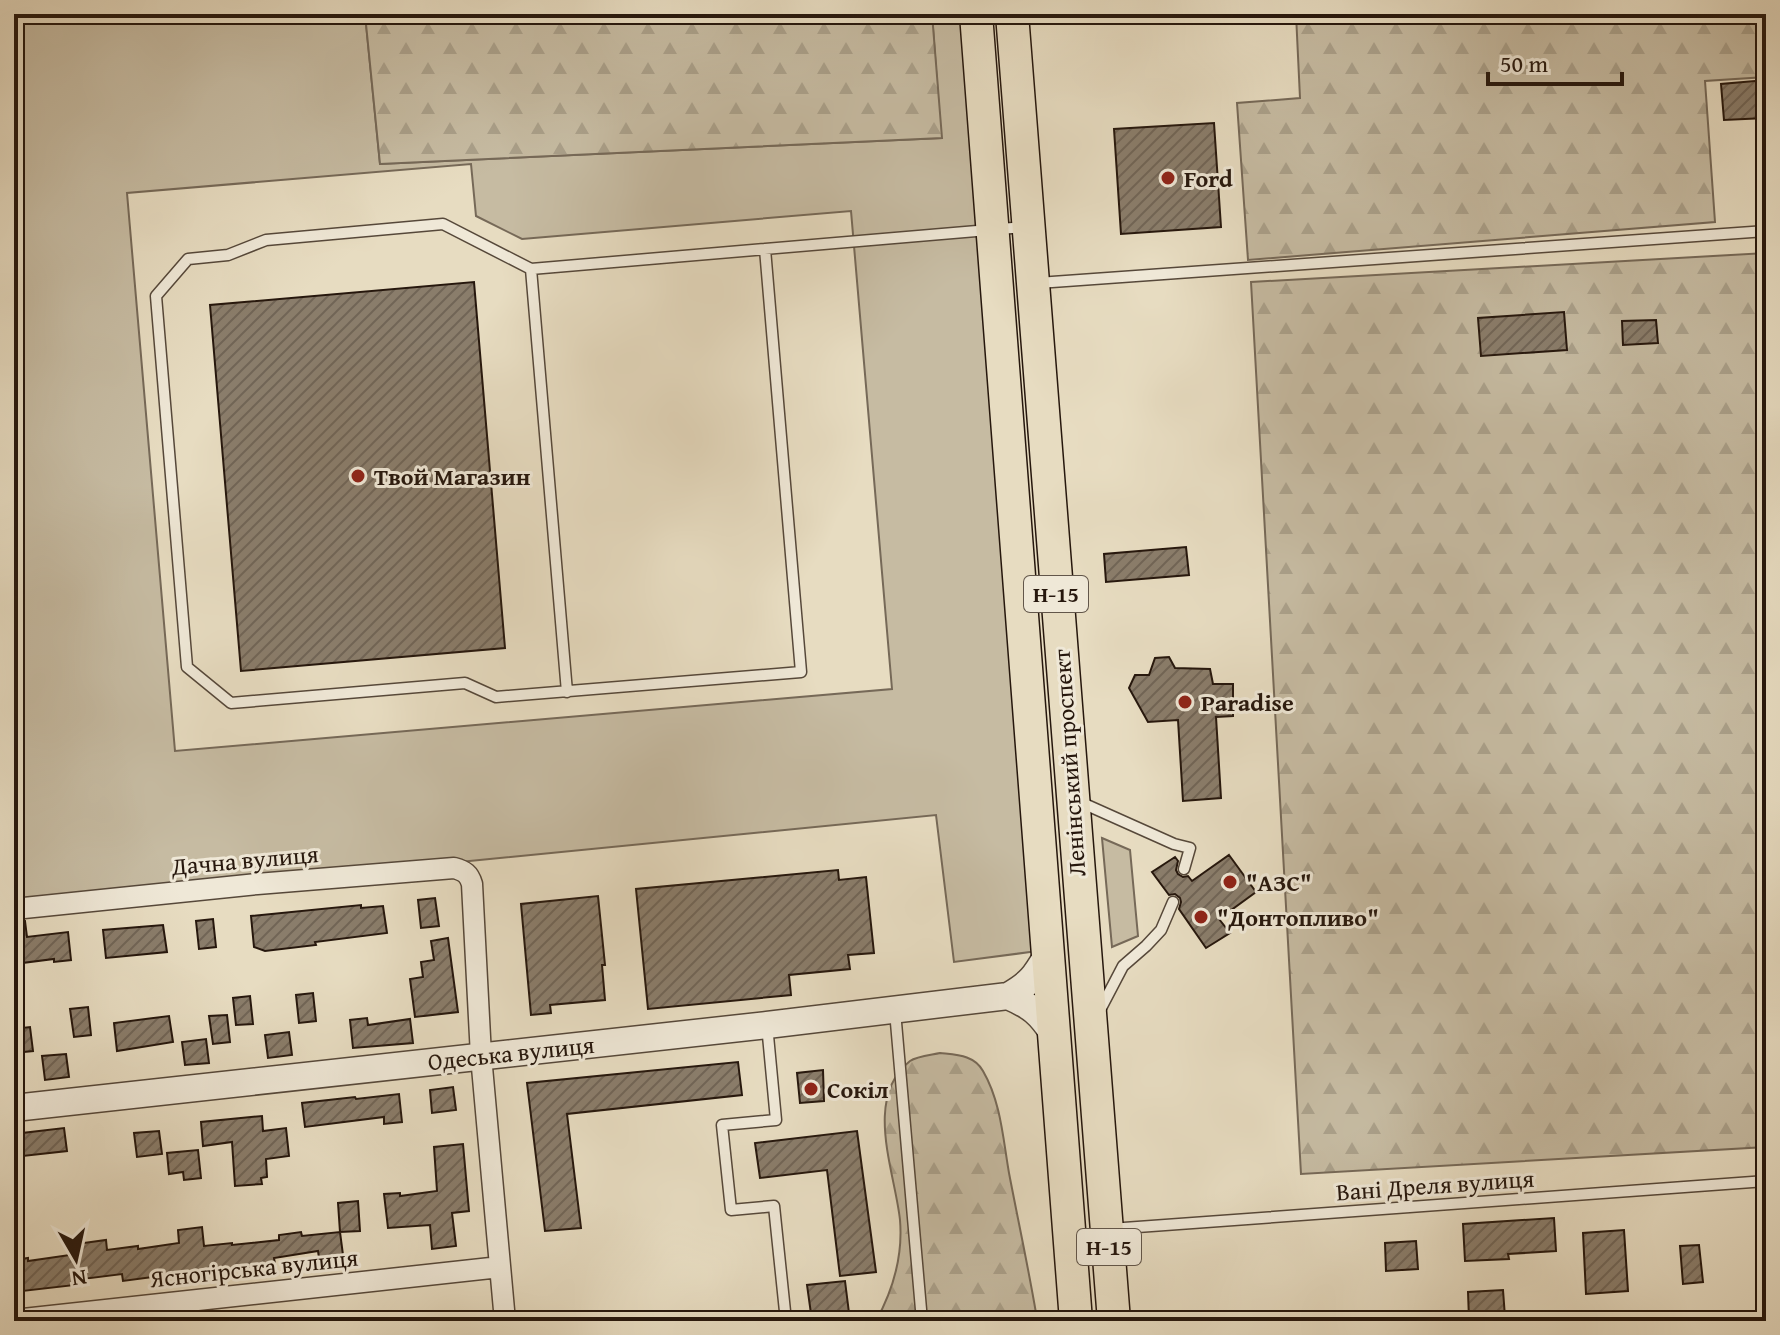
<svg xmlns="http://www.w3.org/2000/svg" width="1780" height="1335" font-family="'Gentium Book Plus',serif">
  <defs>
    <pattern id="forest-firs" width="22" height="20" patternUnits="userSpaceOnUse" patternTransform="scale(2)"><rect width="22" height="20" fill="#c6bba2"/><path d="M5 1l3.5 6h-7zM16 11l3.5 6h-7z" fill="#aaa08a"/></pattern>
    <pattern id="building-hatch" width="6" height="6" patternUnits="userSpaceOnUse" patternTransform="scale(2)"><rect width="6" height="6" fill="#8a7d6b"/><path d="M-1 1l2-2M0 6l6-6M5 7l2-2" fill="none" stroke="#716556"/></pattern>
  </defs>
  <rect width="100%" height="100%" fill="#e7dcc1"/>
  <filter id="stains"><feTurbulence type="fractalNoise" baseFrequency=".0025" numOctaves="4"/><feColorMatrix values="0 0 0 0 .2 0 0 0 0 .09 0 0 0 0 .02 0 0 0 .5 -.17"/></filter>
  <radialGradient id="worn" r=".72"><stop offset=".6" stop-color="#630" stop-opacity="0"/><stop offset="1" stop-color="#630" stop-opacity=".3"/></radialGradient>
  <!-- grass -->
  <path fill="#c6bba2" stroke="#766958" stroke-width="2" fill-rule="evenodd" d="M14 14H365L380 164 941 138 932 14H962L1038 951 954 962 936 815 14 906ZM471 164 476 216 522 239 851 211 892 689 175 751 127 193Z
    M1102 838 1130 850 1138 936 1112 947Z"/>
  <!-- forest -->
  <path fill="url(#forest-firs)" stroke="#766958" stroke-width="2" d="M365 14H932L942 138 380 164Z
    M1296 14H1766V77L1705 81 1715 222 1248 260 1237 103 1300 98Z
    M1766 253V1147L1301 1174 1251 282Z
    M940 1053C957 1055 974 1055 983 1071 1001 1102 1003 1139 1009 1173 1018 1220 1028 1266 1036 1313V1321H876C893 1290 903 1256 900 1220 895 1172 863 1098 910 1061 917 1056 931 1055 940 1053Z"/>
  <!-- building -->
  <path fill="url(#building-hatch)" stroke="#26170d" stroke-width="2" d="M1766 80V118L1724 120 1721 84Z
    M1214 123 1221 227 1121 234 1114 129Z
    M474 282 505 648 241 671 210 305Z
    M1564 312 1567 350 1481 356 1478 318Z
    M1656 320 1658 343 1623 345 1622 321Z
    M1186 547 1189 575 1106 582 1104 554Z
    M1169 657 1175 668 1210 669 1213 684H1233V716L1216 717 1221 798 1183 801 1178 720 1148 722 1129 688 1135 675H1149L1155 658Z
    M1229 855 1256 892 1219 919 1230 933 1206 948 1179 909 1181 902 1180 898 1175 894 1169 895 1152 872 1175 857 1178 861 1176 870 1178 874 1183 877 1188 876 1192 881Z
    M838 870 839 880 866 877 874 953 848 955 850 969 789 975 791 995 648 1009 636 889Z
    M598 896 605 965H602L605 1000 550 1005 551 1013 531 1015 521 904Z
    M435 898 439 926 421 928 418 900Z
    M361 905V908L383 906 387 933 315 942 316 945 265 951 254 947 251 916Z
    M213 919 216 947 199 949 196 921Z
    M25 921 27 937 68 932 71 960 54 962V959L14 964V922Z
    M163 925 167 952 106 958 103 930Z
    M448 938 458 1012 415 1017 410 979 423 977 421 962 434 960 431 941Z
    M313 993 316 1021 299 1023 296 995Z
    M250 996 253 1024 236 1025 233 998Z
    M88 1007 91 1035 74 1037 70 1009Z
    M227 1015 230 1042 213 1044 209 1016Z
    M169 1016 173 1042 117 1051 114 1023Z
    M367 1018 368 1025 410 1019 413 1043 353 1048 350 1020Z
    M30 1027 33 1051 14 1053V1029Z
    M289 1032 292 1055 268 1058 265 1035Z
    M206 1039 209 1063 185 1065 182 1042Z
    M66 1054 69 1077 45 1080 42 1056Z
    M738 1062 742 1095 567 1114 581 1228 545 1231 527 1083Z
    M823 1070 824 1101 800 1103 797 1073Z
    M453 1087 456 1110 432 1113 430 1090Z
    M399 1094 402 1122 384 1124V1117L305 1127 302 1103 355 1097 356 1099Z
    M262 1116 263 1131 286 1128 289 1156 266 1159 267 1177 261 1178 262 1184 235 1186 232 1142 203 1146 201 1122Z
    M64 1128 67 1151 14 1157V1134Z
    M159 1131 162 1154 137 1157 134 1133Z
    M857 1131 876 1272 840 1276 827 1170 760 1178 755 1143Z
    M463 1144 469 1211 452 1213 456 1246 432 1249 430 1225 388 1228 384 1194 400 1193V1196L437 1191 434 1147Z
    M198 1150 201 1178 184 1180 183 1172 169 1174 167 1153Z
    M358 1201 360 1231 340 1232 338 1203Z
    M1554 1218 1556 1251 1508 1254 1509 1259 1465 1261 1463 1224Z
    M202 1227 204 1246 232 1243V1245L279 1240V1235L301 1232 302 1236 340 1232 343 1255 319 1258 318 1251 274 1258 275 1264 228 1269V1271L183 1275V1273L123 1281 122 1274 74 1280 75 1285 14 1292V1260L28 1258V1261L77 1254 76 1244 106 1240 107 1250 138 1246V1249L179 1243 178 1230Z
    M1624 1230 1628 1291 1586 1294 1583 1233Z
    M1416 1241 1418 1269 1386 1271 1385 1243Z
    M1699 1245 1703 1282 1683 1284 1680 1246Z
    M845 1281 850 1321H812L807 1285Z
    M1503 1290 1505 1317 1469 1319 1468 1292Z"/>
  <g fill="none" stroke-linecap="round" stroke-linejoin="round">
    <!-- service casing -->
    <g stroke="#56483a" stroke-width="13">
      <path id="service" d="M765 249 801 672 496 697 465 683 231 703 187 667 156 296 188 259 228 255 266 240 443 224 531 269 1023 227
        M531 269 567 692
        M1038 283 1766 231
        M1080 802 1174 844 1190 848 1184 869
        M1100 1010 1123 966 1146 946 1161 930 1173 902
        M895 1011 922 1321
        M767 1025 776 1120 722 1125 731 1210 774 1206 786 1321
        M1110 1229 1766 1181"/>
    </g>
    <!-- minor casing -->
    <g stroke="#56483a" stroke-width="23">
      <path id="minor" d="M14 909 257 884 454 868C465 871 469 874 472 884L481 1056 505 1321
        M14 1320 500 1267"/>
    </g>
    <!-- tertiary casing -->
    <g stroke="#56483a" stroke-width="29">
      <path id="tertiary" d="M1008 996C1031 1006 1040 1013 1054 1035
        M14 1108 767 1025 1008 996C1031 983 1035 976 1048 954"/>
    </g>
    <!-- primary casing -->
    <g stroke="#26170d" stroke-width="35">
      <path id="primary" d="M976 14 1076 1321
        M1012 14 1114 1321"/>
    </g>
    <!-- service -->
    <use href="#service" stroke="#efe8d7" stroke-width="10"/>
    <!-- minor -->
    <use href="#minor" stroke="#efe8d7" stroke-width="20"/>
    <!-- tertiary -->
    <use href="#tertiary" stroke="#efe8d7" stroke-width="26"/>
    <!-- primary -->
    <use href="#primary" stroke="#e7dcc1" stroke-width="32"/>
  </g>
  <!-- markers -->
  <g fill="#8f2418" stroke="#efe8d7" stroke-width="3">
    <circle cx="1168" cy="178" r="8"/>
    <circle cx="358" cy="476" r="8"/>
    <circle cx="1185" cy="702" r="8"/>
    <circle cx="1230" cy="882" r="8"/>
    <circle cx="1201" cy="917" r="8"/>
    <circle cx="811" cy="1089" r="8"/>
  </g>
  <g text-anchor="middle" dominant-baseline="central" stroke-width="6" stroke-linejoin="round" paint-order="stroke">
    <!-- shield labels -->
    <g fill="#efe8d7" stroke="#62564a" stroke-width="2">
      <rect x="1024" y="576" width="64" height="36" rx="6"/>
      <rect x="1077" y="1229" width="64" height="36" rx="6"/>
    </g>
    <g font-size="22" font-weight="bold" fill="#26170d">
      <text x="1056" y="594">Н-15</text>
      <text x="1109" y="1247">Н-15</text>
    </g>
    <!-- poi labels -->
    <g font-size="24" font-weight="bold" fill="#26170d" stroke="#efe8d7" text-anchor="start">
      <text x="1184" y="178">Ford</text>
      <text x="374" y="476">Твой Магазин</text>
      <text x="1201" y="702">Paradise</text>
      <text x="1246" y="882">"АЗС"</text>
      <text x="1217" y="917">"Донтопливо"</text>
      <text x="827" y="1089">Сокіл</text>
    </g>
    <!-- street labels -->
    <g font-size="24" fill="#26170d" stroke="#efe8d7">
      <text transform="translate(1069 763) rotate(-94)">Ленінський проспект</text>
      <text transform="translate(245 860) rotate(-5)">Дачна вулиця</text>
      <text transform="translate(511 1053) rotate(-6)">Одеська вулиця</text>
      <text transform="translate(1435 1185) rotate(-4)">Вані Дреля вулиця</text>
      <text transform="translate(254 1268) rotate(-6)">Ясногірська вулиця</text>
    </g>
  </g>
  <!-- margin -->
  <rect width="1780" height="1335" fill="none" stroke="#e7dcc1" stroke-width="48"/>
  <rect x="16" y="16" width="1748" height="1303" fill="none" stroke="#26170d" stroke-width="4"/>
  <rect x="24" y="24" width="1732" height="1287" fill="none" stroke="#26170d" stroke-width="2"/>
  <!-- north arrow -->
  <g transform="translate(76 1259) rotate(171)" stroke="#efe8d7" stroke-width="6" paint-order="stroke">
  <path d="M0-6L14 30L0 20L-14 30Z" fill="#26170d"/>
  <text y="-12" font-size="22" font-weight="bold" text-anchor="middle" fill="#26170d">N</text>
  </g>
  <!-- scale -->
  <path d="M1488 72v12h134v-12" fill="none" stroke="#26170d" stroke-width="4"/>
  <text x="1500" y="72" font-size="24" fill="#26170d" stroke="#efe8d7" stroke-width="6" paint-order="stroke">50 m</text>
  <rect width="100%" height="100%" filter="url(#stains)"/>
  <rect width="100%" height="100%" fill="url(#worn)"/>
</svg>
